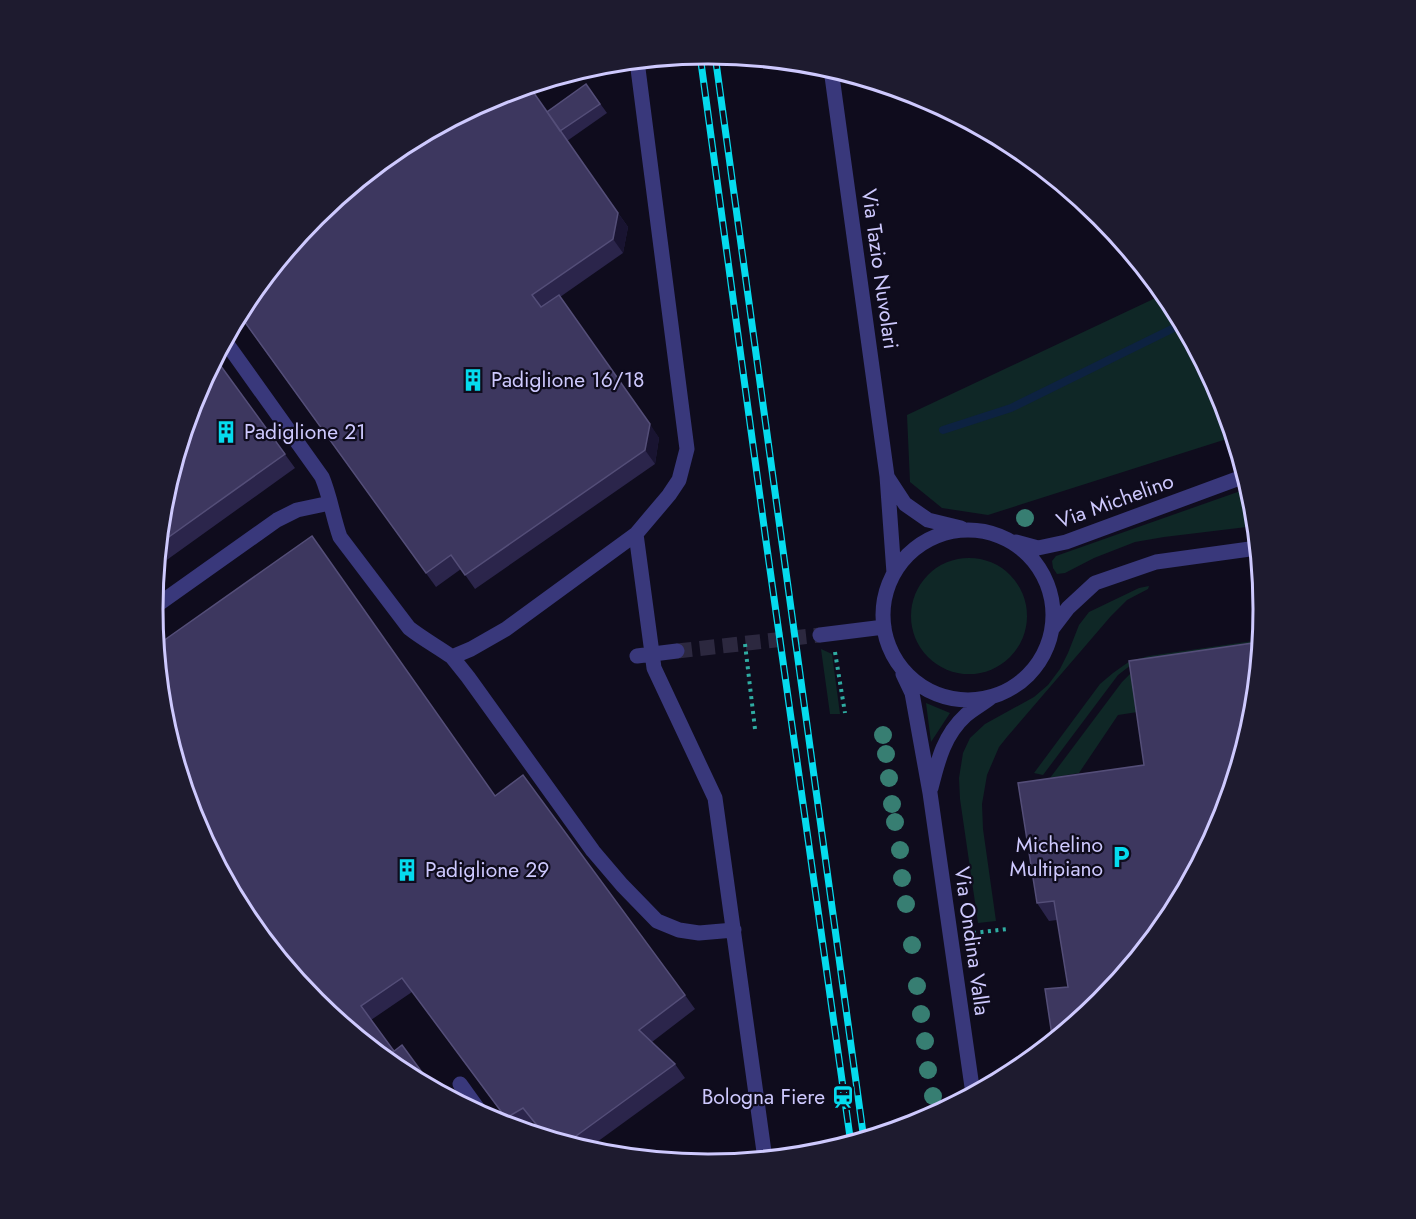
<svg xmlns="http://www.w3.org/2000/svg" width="1416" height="1219" font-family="Jost,sans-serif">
  <rect width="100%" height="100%" fill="#0f0c1d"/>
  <!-- green -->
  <path fill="#0f2726" d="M1164 294 1170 301 1221 397 1233 437 988 515 942 508 910 482 907 415Z
    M1249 488 1253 501 1255 526 1164 537 1135 542 1094 558 1065 573 1057 574 1053 568 1052 561 1056 556Z
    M911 616a58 58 0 1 1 116 0a58 58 0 1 1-116 0Z
    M1149 586 1148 589 1127 600 1111 616 1007 737 999 747 987 775 982 804 983 829 996 921 978 923 960 799 959 778 963 753 970 738 985 724 1034 697 1048 685 1060 669 1068 653 1079 625 1089 612 1139 588Z
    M1260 640V641L1150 659 1131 665 1118 675 1043 775 1034 773 1100 684 1113 673 1130 661 1149 656Z
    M821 649 832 654 840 714H830Z
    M1133 671 1144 711 1118 715 1079 773 1050 778 1122 682Z
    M926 703 950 713 931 742Z"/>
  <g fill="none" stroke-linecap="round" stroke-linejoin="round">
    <!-- stream -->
    <path stroke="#0d2241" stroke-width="8" d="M943 430 1011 408 1182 324"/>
    <!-- minor-tunnel -->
    <path stroke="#2c283f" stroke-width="15" stroke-dasharray="15 8" stroke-linecap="butt" d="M677 651 820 635"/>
    <!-- path -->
    <path stroke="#2faca2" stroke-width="4" stroke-dasharray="3 4.5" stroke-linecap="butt" d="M745 644 755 729
      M835 652 845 713
      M973 933 1008 929"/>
    <!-- minor -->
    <path stroke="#39387b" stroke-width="15" d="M831 69 887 476 894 573
      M225 341 322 477C330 496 333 517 340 537L409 628C423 639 438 647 452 657L471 649 506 629 636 534 654 668 715 798 765 1159
      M888 478 905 504 928 520 961 528
      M883 615a85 85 0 1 1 170 0a85 85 0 1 1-170 0Z
      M636 534 669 495 679 480 687 449 637 61
      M1016 542 1038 548 1066 542 1245 476
      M153 608 277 520 297 510 330 503
      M1052 629 1068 608 1095 583 1156 562 1257 548
      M820 635 884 627
      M637 656 677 651
      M452 657 468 677 593 851 622 885 657 921 679 930 699 933 734 930
      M903 674 912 693 930 793 973 1094
      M931 788C938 760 944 735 966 715 973 709 982 704 990 698
      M460 1084 483 1116"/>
    <!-- rail casing -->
    <g stroke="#05dbee" stroke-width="7">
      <path id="rail" d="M700 55 766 541 851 1144
        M715 55 864 1140"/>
    </g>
    <!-- rail -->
    <use href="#rail" stroke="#0f0c1d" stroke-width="4.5" stroke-dasharray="14" stroke-linecap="butt"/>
  </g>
  <!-- trees -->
  <g fill="#377e72">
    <circle cx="1025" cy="518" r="9"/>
    <circle cx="883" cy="735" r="9"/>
    <circle cx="886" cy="754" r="9"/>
    <circle cx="889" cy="778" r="9"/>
    <circle cx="892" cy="804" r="9"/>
    <circle cx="895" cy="822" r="9"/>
    <circle cx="900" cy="850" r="9"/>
    <circle cx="902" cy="878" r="9"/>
    <circle cx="906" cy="904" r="9"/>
    <circle cx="912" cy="945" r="9"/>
    <circle cx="917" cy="986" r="9"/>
    <circle cx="921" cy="1014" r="9"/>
    <circle cx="925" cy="1041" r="9"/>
    <circle cx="928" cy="1070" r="9"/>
    <circle cx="933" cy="1096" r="9"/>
  </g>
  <!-- wall -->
  <path fill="#2b254b" d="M586 84 607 113 567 141 628 227 623 253 560 297 659 438 655 464 475 589 461 569 436 587 239 315 547 112Z
    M215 358 295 468 157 567 163 501Z
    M1260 642 1068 987 1057 920 1049 921 1037 903 1144 765Z
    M495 796 685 995 695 1009 652 1042 675 1064 685 1078 586 1150 546 1138 533 1122 519 1130 513 1128 412 992 371 1020 394 1051 435 1090 315 1002Z"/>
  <!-- shaded-wall -->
  <path fill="#191431" d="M618 213 628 227 623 253 613 239Z
    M650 424 659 438 655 464 645 450Z"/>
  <!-- building -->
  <path fill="#3d375f" stroke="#544e78" stroke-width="1.5" d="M586 84 600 104 560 131 547 112Z
    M529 86 618 213 613 239 532 295 541 307 559 295 650 424 645 450 465 575 451 555 426 573 239 314 246 301 315 216 400 147 496 96Z
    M215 358 285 454 159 544 163 501 195 397Z
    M312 536 495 796 523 775 685 995 639 1030 675 1064 565 1144 548 1139 523 1108 506 1118 402 978 361 1006 394 1051 384 1059 315 1002 246 918 195 822 163 718 156 646Z
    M1260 642 1253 718 1221 822 1170 918 1101 1003 1053 1042 1045 989 1068 987 1054 901 1037 903 1018 783 1144 765 1129 661Z
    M402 1045 435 1090 399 1071 384 1059Z"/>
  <!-- icons -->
  <defs>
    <g id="building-bare" transform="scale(1.8)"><path d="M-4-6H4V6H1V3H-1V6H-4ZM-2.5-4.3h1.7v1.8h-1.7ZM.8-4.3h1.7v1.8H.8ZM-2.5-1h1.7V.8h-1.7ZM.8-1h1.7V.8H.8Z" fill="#05dbee" stroke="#0f0c1d" stroke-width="2.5" paint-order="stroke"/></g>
    <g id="parking-bare" transform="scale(1.8)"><path d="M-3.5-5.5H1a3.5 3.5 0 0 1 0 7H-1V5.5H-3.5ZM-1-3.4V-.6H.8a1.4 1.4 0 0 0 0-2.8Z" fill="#05dbee" stroke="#0f0c1d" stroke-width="2.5" paint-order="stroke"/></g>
    <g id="station-bare" transform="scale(1.8)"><path d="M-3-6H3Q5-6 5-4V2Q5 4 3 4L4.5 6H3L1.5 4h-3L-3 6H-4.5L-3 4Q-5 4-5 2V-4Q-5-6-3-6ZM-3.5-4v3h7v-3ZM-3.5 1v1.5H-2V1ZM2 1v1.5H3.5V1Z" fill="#05dbee" stroke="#0f0c1d" stroke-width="2.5" paint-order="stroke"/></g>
  </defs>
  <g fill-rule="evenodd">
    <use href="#building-bare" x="473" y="380"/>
    <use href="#building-bare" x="226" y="432"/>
    <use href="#parking-bare" x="1121" y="857"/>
    <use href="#building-bare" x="407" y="870"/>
    <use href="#station-bare" x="843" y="1097"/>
  </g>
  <g text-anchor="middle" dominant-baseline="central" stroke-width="4.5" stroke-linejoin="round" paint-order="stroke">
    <!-- street labels -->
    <g font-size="21" fill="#cec9fe" stroke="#0f0c1d">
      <text transform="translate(880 269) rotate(82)">Via Tazio Nuvolari</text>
      <text transform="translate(1115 501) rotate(-20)">Via Michelino</text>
      <text transform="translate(972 941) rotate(82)">Via Ondina Valla</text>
    </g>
    <!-- poi labels -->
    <g font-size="21" fill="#cec9fe" stroke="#0f0c1d" text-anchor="start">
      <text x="491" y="380">Padiglione 16/18</text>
      <text x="244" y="432">Padiglione 21</text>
      <text x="1103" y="845" text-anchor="end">Michelino<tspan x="1103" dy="24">Multipiano</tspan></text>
      <text x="425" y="870">Padiglione 29</text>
      <text x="825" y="1097" text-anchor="end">Bologna Fiere</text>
    </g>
  </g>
  <!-- crop -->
  <path d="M0 0H1416V1219H0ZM163 609a545 545 0 1 1 1090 0a545 545 0 1 1-1090 0Z" fill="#1e1b2f" fill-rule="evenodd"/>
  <path fill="none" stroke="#cec9fe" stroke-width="3" d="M163 609a545 545 0 1 1 1090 0a545 545 0 1 1-1090 0Z"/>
</svg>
